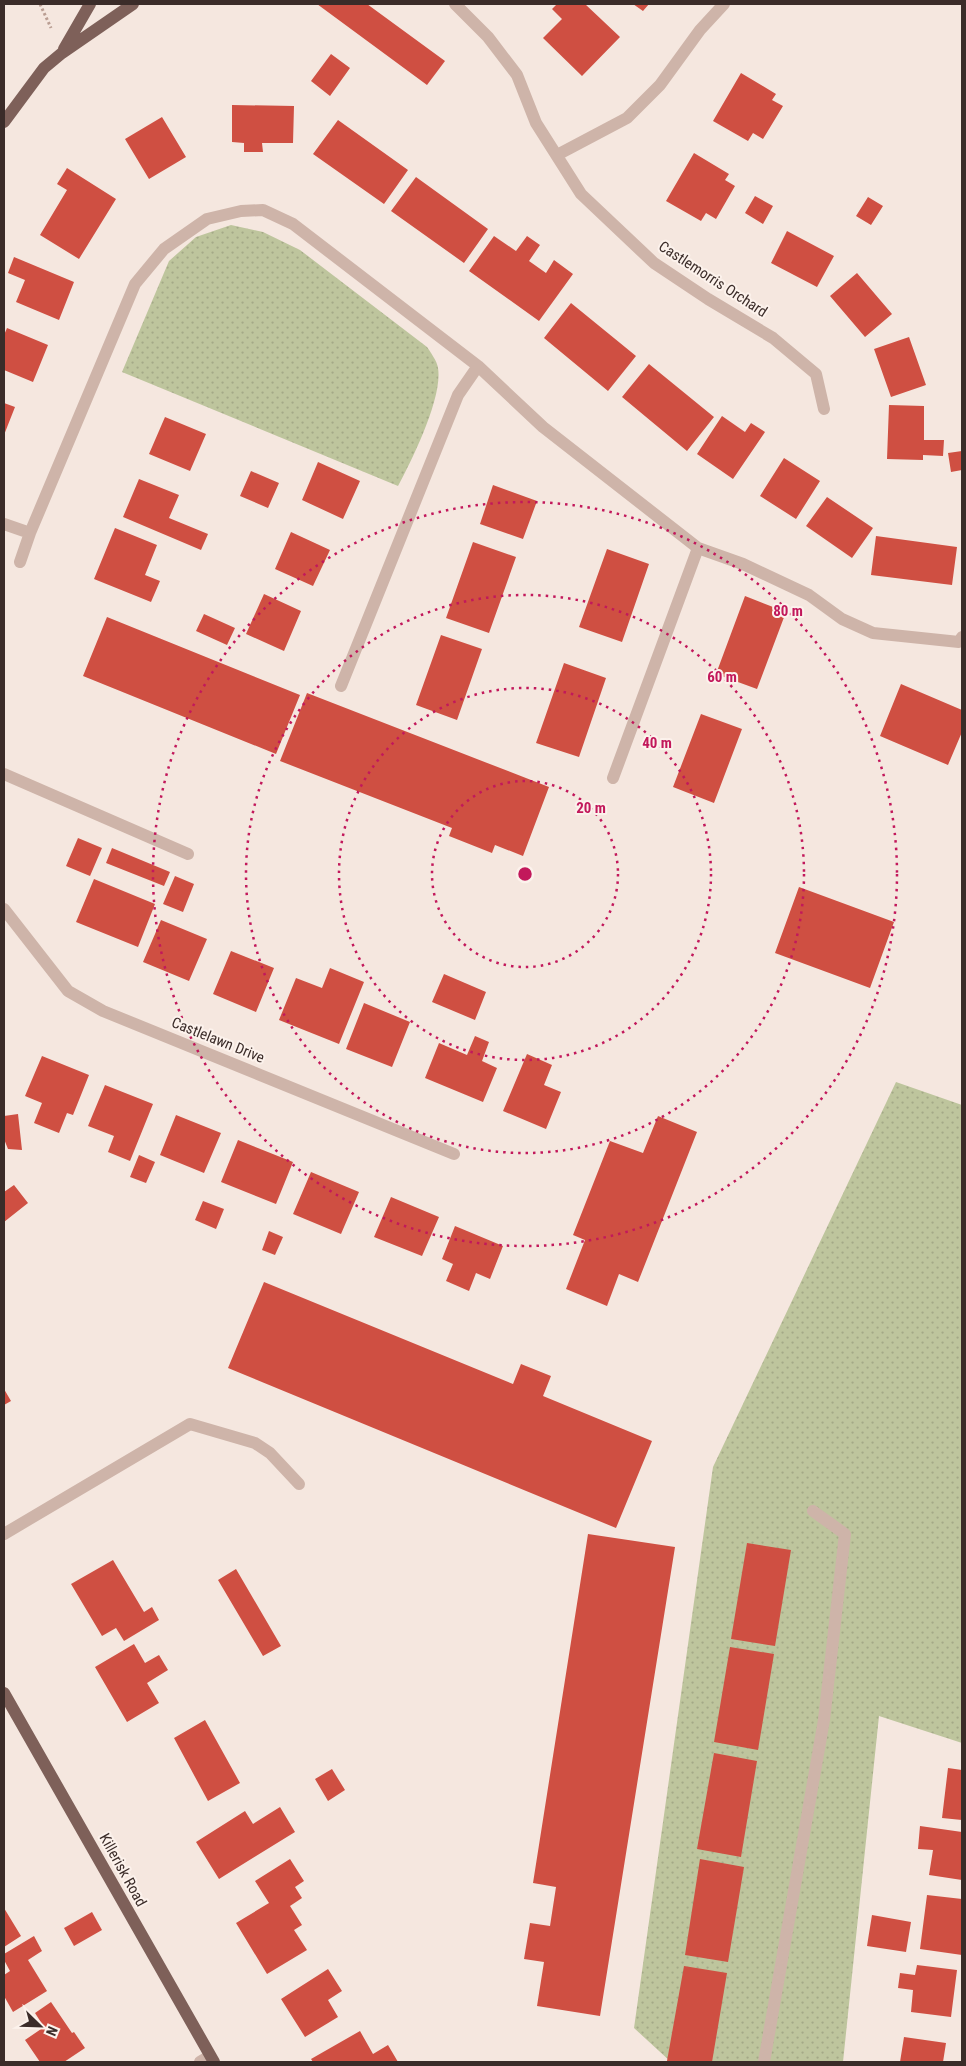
<svg xmlns="http://www.w3.org/2000/svg" width="966" height="2066" font-family="'Roboto Condensed',sans-serif">
  <defs>
    <pattern id="grass-dots" width="8" height="8" patternUnits="userSpaceOnUse" patternTransform="scale(1.25)"><rect width="8" height="8" fill="#bec59d"/><path d="M2 2h.1M6 6h.1" fill="none" stroke="#a4a987" stroke-width="1.8" stroke-linecap="round"/></pattern>
  </defs>
  <rect width="100%" height="100%" fill="#f5e7df"/>
  <!-- grass -->
  <path fill="url(#grass-dots)" d="M231 225 263 232 300 250 427 347C431 353 437 361 438 368 443 397 412 460 398 486L122 372 169 261 196 237Z
    M896 1082 962 1105V1743L879 1716 843 2062H671L634 2028 713 1467Z"/>
  <!-- building -->
  <path fill="#cf4f42" d="M317 4H367L445 61 427 85Z
    M557 4H585L620 37 582 76 543 38 562 19 552 9Z
    M633 4H649L643 11Z
    M331 54 350 68 330 96 311 81Z
    M741 73 776 94 772 100 783 106 763 139 753 133 748 141 713 121Z
    M232 105 294 106 293 143H262L263 152H244V143L232 142Z
    M162 117 186 157 149 179 125 139Z
    M338 120 408 170 384 204 313 154Z
    M694 153 729 174 725 180 735 186 716 219 706 213 701 221 666 201Z
    M67 168 116 199 79 259 40 235 67 190 57 184Z
    M416 177 488 229 464 263 391 211Z
    M755 196 773 206 763 224 745 213Z
    M868 197 883 206 871 225 856 216Z
    M787 231 834 256 817 287 771 263Z
    M494 236 516 251 527 236 540 245 529 261 546 273 554 260 573 274 539 321 469 271Z
    M14 257 74 282 59 320 16 302 25 280 8 273Z
    M857 273 892 314 865 337 830 296Z
    M571 303 636 356 608 391 544 338Z
    M7 328 48 345 33 382 4 370V335Z
    M909 337 926 385 891 397 874 349Z
    M649 364 714 417 687 451 622 397Z
    M4 403 15 407 4 435Z
    M889 405 924 406V440H944L943 456 923 455V460L887 459Z
    M722 416 745 432 751 423 765 432 733 479 697 454Z
    M165 417 206 434 190 471 149 454Z
    M962 451V470L951 472 948 453Z
    M784 458 820 481 796 519 760 496Z
    M318 462 360 481 343 519 302 500Z
    M251 471 279 483 268 508 240 496Z
    M139 479 179 495 169 518 208 534 201 550 123 517Z
    M493 485 537 501 523 539 480 524Z
    M827 497 873 528 852 558 806 526Z
    M115 528 157 545 145 575 160 581 151 602 94 579Z
    M291 532 330 550 313 586 275 569Z
    M876 536 957 547 952 585 871 575Z
    M473 542 516 557 489 633 446 618Z
    M607 549 649 564 622 642 579 627Z
    M264 594 301 611 284 651 246 634Z
    M745 596 786 612 757 689 716 674Z
    M204 614 235 628 227 645 196 631Z
    M107 617 300 695 276 754 83 676Z
    M441 635 482 649 457 720 416 705Z
    M564 663 606 678 579 757 536 743Z
    M901 684 962 710V732L948 765 880 736Z
    M307 693 549 787 523 856 495 845 492 853 449 836 452 828 280 761Z
    M701 714 742 729 714 803 673 787Z
    M78 838 102 848 90 876 66 866Z
    M112 848 170 872 164 886 106 863Z
    M175 876 194 884 183 912 163 904Z
    M94 879 155 904 138 947 76 922Z
    M799 887 894 922 870 988 775 953Z
    M161 920 207 939 189 981 143 962Z
    M231 951 274 968 256 1012 213 994Z
    M330 968 364 982 339 1044 279 1020 296 978 322 988Z
    M444 974 486 992 475 1020 432 1002Z
    M364 1003 410 1022 392 1067 346 1049Z
    M475 1036 489 1042 482 1061 497 1068 483 1102 425 1078 439 1043 467 1055Z
    M527 1054 552 1065 544 1085 561 1092 546 1129 503 1111Z
    M42 1056 89 1075 73 1115 67 1113 59 1133 34 1123 42 1103 25 1096Z
    M105 1085 153 1104 130 1161 108 1152 114 1136 88 1126Z
    M18 1114 22 1150 8 1149 4 1139V1116Z
    M176 1115 221 1133 204 1173 160 1155Z
    M658 1116 697 1132 638 1282 619 1274 607 1306 566 1289 585 1240 573 1235 610 1141 643 1153Z
    M238 1140 293 1162 276 1204 221 1182Z
    M139 1155 155 1162 146 1183 130 1177Z
    M311 1172 359 1192 341 1234 293 1214Z
    M14 1185 28 1203 4 1222V1192Z
    M391 1197 439 1217 422 1256 374 1237Z
    M203 1201 224 1209 216 1229 195 1220Z
    M455 1226 503 1246 490 1279 476 1273 469 1291 446 1281 453 1264 442 1259Z
    M269 1231 283 1237 275 1255 262 1250Z
    M264 1282 513 1384 521 1364 551 1376 543 1396 652 1441 616 1528 228 1368Z
    M4 1389 11 1401 4 1405Z
    M588 1534 675 1547 600 2016 537 2006 544 1962 524 1959 530 1923 550 1926 556 1887 533 1883Z
    M747 1543 791 1550 775 1646 731 1639Z
    M113 1560 144 1612 152 1607 159 1620 124 1641 116 1628 102 1636 71 1584Z
    M236 1569 281 1646 263 1656 218 1580Z
    M134 1644 145 1663 159 1655 168 1670 147 1683 159 1703 127 1722 95 1667Z
    M730 1647 774 1654 758 1750 714 1742Z
    M205 1720 240 1783 208 1801 174 1738Z
    M714 1753 757 1761 741 1857 697 1849Z
    M948 1768 962 1770V1820L942 1818Z
    M332 1769 345 1790 328 1801 315 1779Z
    M280 1807 295 1832 219 1879 196 1842 245 1811 253 1824Z
    M920 1826 962 1832V1880L929 1875 933 1850 918 1849Z
    M290 1859 304 1881 295 1887 302 1898 290 1906 302 1925 294 1930 307 1950 267 1974 236 1923 269 1903 255 1881Z
    M700 1859 744 1867 728 1962 685 1955Z
    M927 1895 962 1899V1955L920 1949Z
    M4 1908 21 1936 4 1947Z
    M92 1912 102 1930 74 1946 64 1928Z
    M872 1915 911 1922 906 1952 867 1946Z
    M34 1936 42 1951 28 1960 47 1991 13 2012 4 1996V1975L10 1971 4 1960V1954Z
    M917 1965 957 1970 951 2017 911 2012 913 1990 898 1988 900 1973 915 1975Z
    M684 1966 727 1973 712 2062 667 2061Z
    M328 1969 342 1991 328 2000 338 2017 305 2037 281 1999Z
    M51 2002 72 2033 74 2032 85 2048 64 2062H40L25 2040 44 2027 35 2013Z
    M360 2031 373 2054 388 2045 398 2062H313L311 2059Z
    M904 2037 946 2043 943 2062H900Z"/>
  <g fill="none" stroke-linecap="round" stroke-linejoin="round">
    <!-- path -->
    <path stroke="#ba9e93" stroke-width="3" stroke-dasharray="2.5 2.5" stroke-linecap="butt" d="M40 4 51 28"/>
    <!-- minor -->
    <path stroke="#ceb4a9" stroke-width="12" d="M455 4 488 37 517 75 536 123 581 194 654 263 708 299 773 338 816 374 824 409
      M557 155 627 118 660 85 700 30 724 4
      M4 524 30 533
      M20 562 30 533 135 284 164 249 207 219 241 211 263 210 293 224 478 366 543 427 698 548 743 564 809 595 842 619 873 633 959 642 962 637
      M341 686 458 395 478 366
      M4 774 188 854
      M613 778 698 548
      M4 909 68 991 103 1011 454 1154
      M4 1534 190 1424 255 1443 270 1453 299 1484
      M200 2062 210 2056
      M764 2062 824 1720 845 1534 813 1511"/>
    <!-- major -->
    <path stroke="#7e6059" stroke-width="12" d="M64 49 90 4
      M4 122 44 68 62 53 133 4
      M4 1693 214 2062"/>
  </g>
  <!-- distance rings -->
  <g fill="none" stroke="#c2185b" stroke-width="2.5" stroke-dasharray="2.5 5">
    <circle cx="525" cy="874" r="93"/>
    <circle cx="525" cy="874" r="186"/>
    <circle cx="525" cy="874" r="279"/>
    <circle cx="525" cy="874" r="372"/>
  </g>
  <g text-anchor="middle" dominant-baseline="central" stroke-width="4" stroke-linejoin="round" paint-order="stroke">
    <!-- street labels -->
    <g font-size="15" fill="#3b2c29" stroke="#fcf2ec">
      <text transform="translate(713 279) rotate(33)">Castlemorris Orchard</text>
      <text transform="translate(218 1040) rotate(22)">Castlelawn Drive</text>
      <text transform="translate(123 1870) rotate(61)">Killerisk Road</text>
    </g>
  </g>
  <circle cx="525" cy="874" r="8" fill="#c2185b" stroke="#fcf2ec" stroke-width="2.5"/>
  <g font-size="15" text-anchor="middle" font-weight="bold" fill="#c2185b" stroke="#fcf2ec" stroke-width="4" stroke-linejoin="round" paint-order="stroke">
    <text x="788" y="616">80 m</text>
    <text x="722" y="682">60 m</text>
    <text x="657" y="748">40 m</text>
    <text x="591" y="813">20 m</text>
  </g>
  <!-- border -->
  <rect width="966" height="2066" fill="none" stroke="#3b2c29" stroke-width="10"/>
  <!-- north arrow -->
  <g transform="translate(40 2026) rotate(113)" stroke="#fcf2ec" stroke-width="4" paint-order="stroke">
  <path d="M0-4L9 19L0 12L-9 19Z" fill="#3b2c29"/>
  <text y="-8" font-size="14" font-weight="bold" text-anchor="middle" fill="#3b2c29">N</text>
  </g>
</svg>
